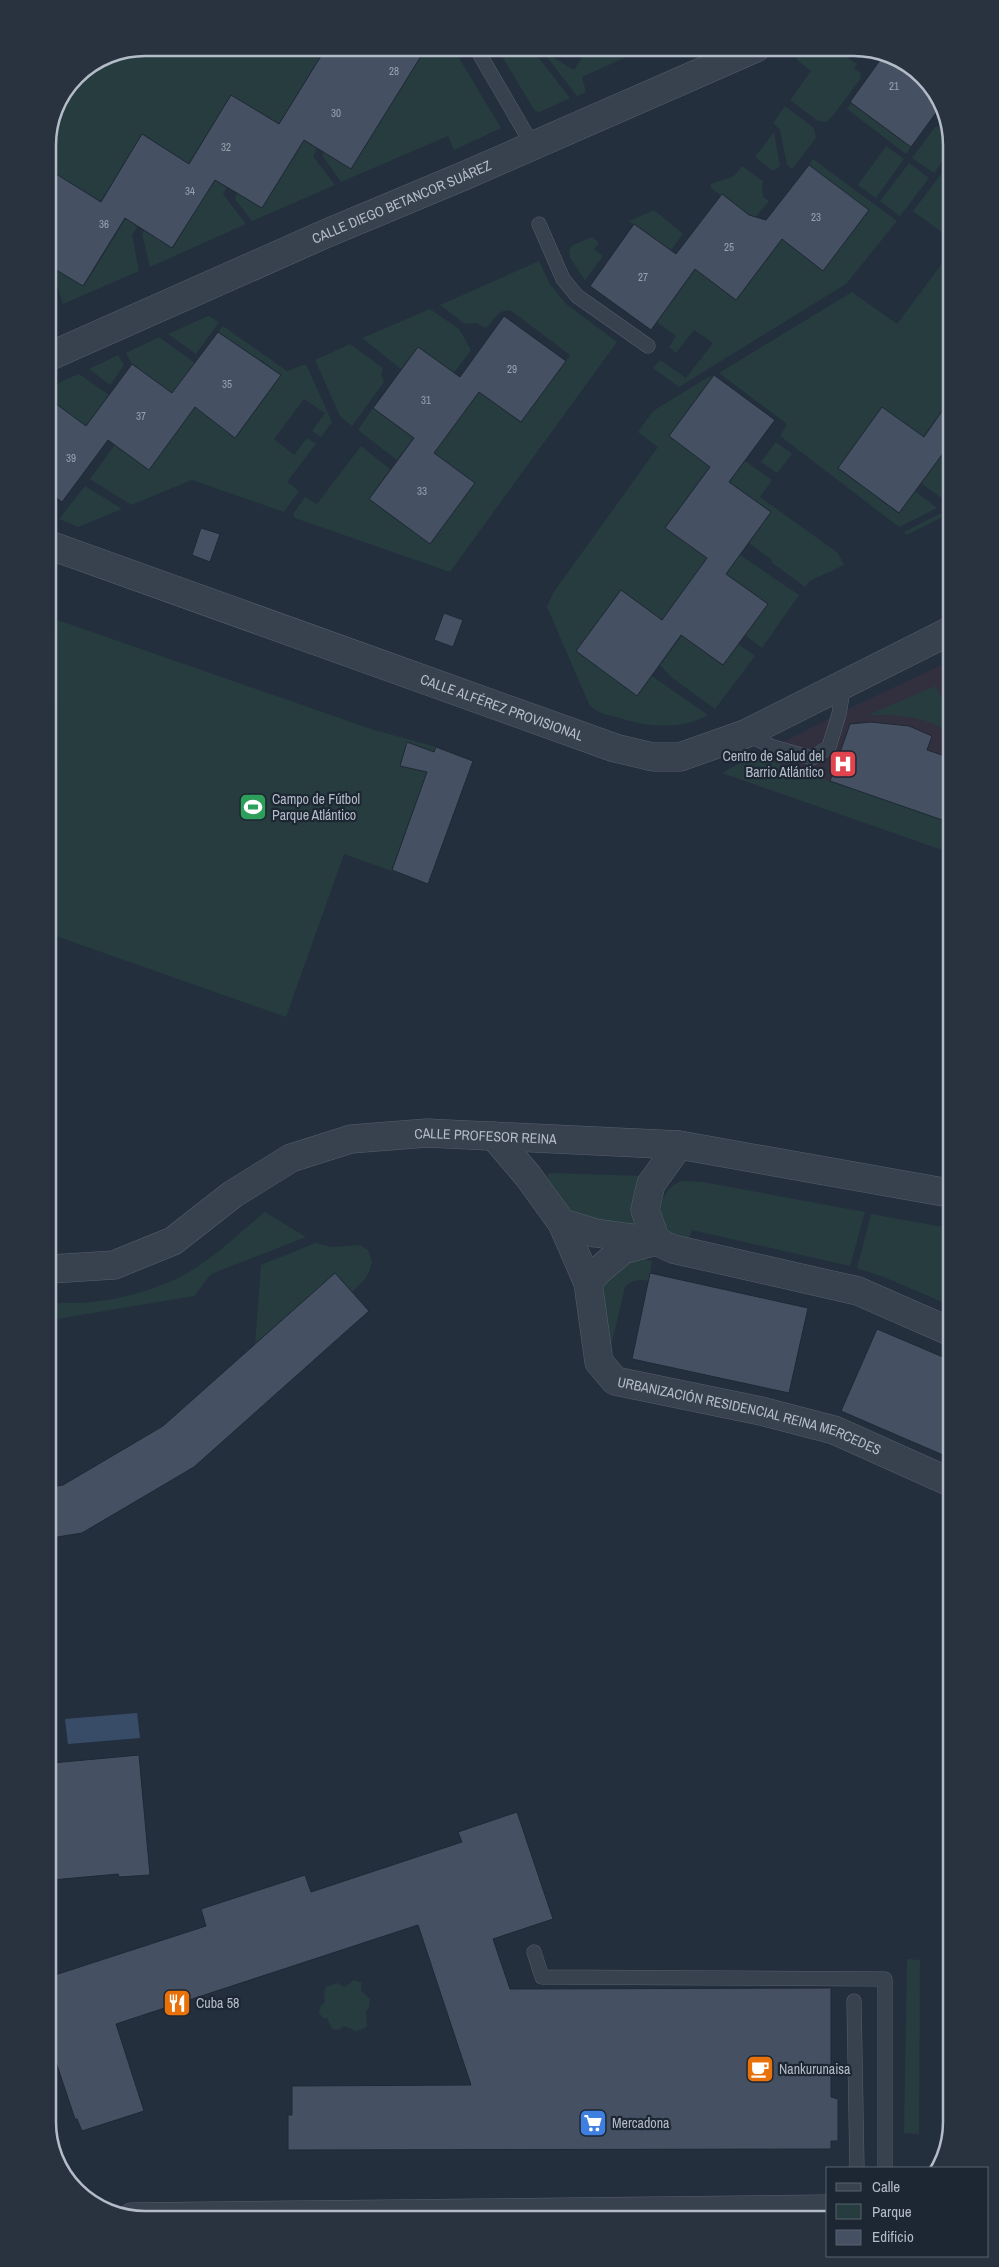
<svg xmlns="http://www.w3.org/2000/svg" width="999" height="2267" font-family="'Archivo Narrow',sans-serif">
  <rect width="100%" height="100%" fill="#242f3e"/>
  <!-- medical -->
  <path fill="#32303f" d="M948 662V852L722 773 846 710Z"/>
  <!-- green -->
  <path fill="#263c3f" d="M145 48H326L262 152 231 95 172 191 150 178 167 150 142 134 83 230 53 173 48 182V139L57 102 76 76 108 55Z
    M426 48H453L501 128 454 150 448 136 341 182 322 155 336 132 326 153 351 169Z
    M551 48H554L549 55 574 70 588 48H646L582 77 586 92 577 96 546 56Z
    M817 48H834L857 64 854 68 860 72 861 78 832 117 826 122 818 121 790 100 811 71 797 60V57Z
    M498 50 538 57 570 98 540 112 535 111Z
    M851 103 911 147 906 154 847 109Z
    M785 106 814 128 816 138 792 169 787 165 780 130 773 123Z
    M313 126 325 135 313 156 335 185 252 221 235 199 237 193 262 208Z
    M940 126 946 131V156L934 173 912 158 935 127Z
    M774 132 780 166 773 171 755 157Z
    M886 146 904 159 876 198 858 185Z
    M813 159 897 221 846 284 679 387 653 368 660 360 686 378 713 343 694 330 676 353 669 347 676 336 657 322 703 259 716 285 736 300 790 229 868 210 849 195 842 204 827 179 809 165Z
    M909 163 929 178 900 216 880 201Z
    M742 166 764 182 762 184 763 197 769 201 754 219 711 188V184L734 176Z
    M946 168 947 236 913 211Z
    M220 170 232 178 223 194 246 224 150 267 142 234 162 202 147 232 173 248Z
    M139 197 151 205 132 235 139 271 63 304 53 273 73 242 59 271 84 286Z
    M654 210 683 234 671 250 629 221Z
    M592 237 599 243 594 249 603 256 585 280 570 258 569 250 573 245Z
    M947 257V404L923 437 882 407 838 468 857 483 885 488 878 498 898 513 915 491 937 508 899 527 780 436 787 424 719 373 852 292 897 324Z
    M539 261 550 284 566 304 617 342 450 572 295 518 293 514 305 497 317 504 361 446 390 469 369 499 430 544 475 483 456 469 448 478 427 462 479 392 507 398 501 408 521 422 570 355 510 310 500 312 486 328 476 323 465 324 440 305Z
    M48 280 56 307 48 310Z
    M430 309 459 329 471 350 453 374 418 347 401 369 362 338Z
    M208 316 219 322 196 354 168 334Z
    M223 326 287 371 306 364 332 422 321 437 312 431 325 413 304 399 274 439 294 455 307 438 316 444 287 482 299 491 284 512 192 480 131 505 90 479 122 435 129 455 149 469 202 398 236 437 281 375 261 360 253 371 231 354 237 345 218 332Z
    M159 337 195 363 166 403 150 378 132 364 126 353Z
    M350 344 383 368 381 374 384 382 352 426 340 416 315 360Z
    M118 355 124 365 110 385 89 369Z
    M79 374 109 395 79 435 48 398C48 384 68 379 79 374Z
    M710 376 712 377 669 436 689 451 717 457 665 528 685 542 692 533 714 549 655 629 640 604 621 590 576 651 596 666 624 672 618 682 637 696 652 676 708 715C678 731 647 727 616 717 605 714 596 713 589 704L547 607 553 593 658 447 638 432 653 411Z
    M373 408 392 422 399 413 420 429 397 460 358 430Z
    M776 442 792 454 777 473 761 462Z
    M947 447V502L921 483Z
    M745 461 772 480 760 497 838 553 844 565 810 581 805 587 771 562 772 560 749 543 771 512 751 498 744 507 723 491Z
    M85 486 122 509 78 527 59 519Z
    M947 510V515L906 535 904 532Z
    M740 555 799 595 762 648 745 635 719 583Z
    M49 617 371 729 436 747 473 761 428 884 344 854 286 1017 50 934Z
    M689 626 710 641 703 651 722 665 738 644 755 656 715 709 671 677 660 665Z
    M935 686 948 710V732C923 715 897 715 868 715Z
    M754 755 948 822V852L722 773Z
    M548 1173 645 1176 637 1227 629 1231 572 1213 548 1178Z
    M682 1181 703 1182 865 1212 850 1266 692 1230 688 1242C684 1240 678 1238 673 1235 652 1222 660 1187 682 1181Z
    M265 1212 306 1237 211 1274 194 1296 51 1320V1302C94 1307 157 1293 194 1269 219 1253 242 1231 265 1212Z
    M871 1214 949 1228V1305L884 1277 857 1268Z
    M316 1243 332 1247 360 1245 368 1250 372 1261 369 1272 365 1279 352 1292 335 1274 255 1345 261 1265Z
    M638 1257 652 1261 649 1281C639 1279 632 1280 625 1287L608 1359 601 1280Z
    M907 1959 920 1960 919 2134 904 2133Z
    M354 1980 362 1983 361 1991 370 1999 369 2008 366 2011 367 2025 365 2028 356 2031 344 2026 338 2030 332 2029 327 2018H323L319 2013 320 2007 325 2002 324 1992 326 1987 337 1983 345 1987Z"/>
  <!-- water -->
  <path fill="#394c67" d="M137 1713 140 1738 68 1744 65 1719Z"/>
  <!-- building -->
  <path fill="#455162" stroke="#1f2835" d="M326 48H426L351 169 304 140 262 208 215 180 172 248 125 218 83 286 48 265V169L101 202 142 134 189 164 231 95 279 124Z
    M883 56 914 69 941 106 911 147 850 102Z
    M809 165 869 210 823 271 782 239 736 300 695 269 651 330 590 286 634 224 676 254 722 194 749 215 766 220Z
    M504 316 566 361 521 422 479 392 434 453 475 483 430 544 369 499 414 438 373 408 418 347 460 377Z
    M218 332 281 375 235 438 195 407 149 470 108 440 62 502 49 492 48 398 86 426 132 364 172 393Z
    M714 375 775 420 729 482 771 512 726 574 768 604 723 665 681 635 637 696 576 651 621 590 662 620 707 558 665 528 710 467 669 436Z
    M947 404V448L899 513 838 468 882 407 924 437Z
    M201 528 220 534 210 562 192 555Z
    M444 613 463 620 453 647 434 640Z
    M871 722 909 726 932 736 927 750 948 757V822L830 781 850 724Z
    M407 742 434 752 436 747 473 761 428 884 392 870 427 772 400 766Z
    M335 1273 369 1311 194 1467 82 1533 51 1538V1487L63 1485 163 1426Z
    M650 1273 808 1308 789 1393 632 1359Z
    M877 1329 950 1360V1458L841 1411Z
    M139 1755 150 1875 119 1877 118 1874 52 1880V1763Z
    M517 1812 553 1919 493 1939 510 1989 831 1988V2097L838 2099V2141H831V2149L288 2150V2115H292V2086L471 2085 418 1925 116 2024 144 2111 82 2131 77 2119H75L52 2050V1976L206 1926 201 1909 305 1875 311 1892 462 1842 458 1832Z"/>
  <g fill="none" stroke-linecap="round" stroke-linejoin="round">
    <!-- service casing -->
    <g stroke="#565f6c" stroke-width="15">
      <path id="service" d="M476 48 533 146
        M539 224 563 279 577 296 648 346
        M746 734 773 747 812 758 829 747 839 714 844 684
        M534 1952 542 1977 885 1979V2168
        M854 2001 857 2168"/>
    </g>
    <!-- minor casing -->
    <g stroke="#565f6c" stroke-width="29">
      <g id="minor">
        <path id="s1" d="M48 357 325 234 466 175 756 48"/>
        <path id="s2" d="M49 545 615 748 653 757H680L745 734 948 632"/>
        <path d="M494 1136 528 1176 562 1223 588 1283"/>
        <path d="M679 1145 651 1184 645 1210 656 1241 673 1249 858 1291 949 1331"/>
        <path d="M562 1223 595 1233 647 1240"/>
        <path id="s3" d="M656 1241 623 1250 599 1270 588 1283 599 1362 615 1381 761 1411 834 1430 950 1482"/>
        <path id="s4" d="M51 1269 114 1265 173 1241 233 1194 291 1158 351 1139 427 1133 679 1145 949 1193"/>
      </g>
    </g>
    <!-- tertiary casing -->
    <g stroke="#565f6c" stroke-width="29">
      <path id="tertiary" d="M132 2217 828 2209"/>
    </g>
    <!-- service -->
    <use href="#service" stroke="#38414e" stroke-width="14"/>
    <!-- minor -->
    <use href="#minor" stroke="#38414e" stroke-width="28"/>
    <!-- tertiary -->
    <use href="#tertiary" stroke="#38414e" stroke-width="28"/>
  </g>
  <!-- icons -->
  <defs>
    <g id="hospital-square" transform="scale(1.4375)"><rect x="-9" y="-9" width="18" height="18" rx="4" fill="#e0444e" stroke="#1d2633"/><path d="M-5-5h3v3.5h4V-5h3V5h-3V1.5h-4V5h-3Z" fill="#fff"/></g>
    <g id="stadium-square" transform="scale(1.4375)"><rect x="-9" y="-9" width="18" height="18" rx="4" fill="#2e9e5b" stroke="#1d2633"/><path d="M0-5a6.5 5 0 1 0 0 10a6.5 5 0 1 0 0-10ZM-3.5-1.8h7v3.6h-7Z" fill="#fff"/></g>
    <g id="restaurant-square" transform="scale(1.4375)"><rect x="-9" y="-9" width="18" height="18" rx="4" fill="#e8710a" stroke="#1d2633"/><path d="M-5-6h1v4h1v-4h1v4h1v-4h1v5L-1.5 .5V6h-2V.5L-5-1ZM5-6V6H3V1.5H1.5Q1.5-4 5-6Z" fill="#fff"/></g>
    <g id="cafe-square" transform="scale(1.4375)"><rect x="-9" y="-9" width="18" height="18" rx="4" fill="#e8710a" stroke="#1d2633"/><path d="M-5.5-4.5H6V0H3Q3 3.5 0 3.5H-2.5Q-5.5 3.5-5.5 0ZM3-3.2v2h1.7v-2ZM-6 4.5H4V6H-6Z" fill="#fff"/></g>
    <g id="supermarket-square" transform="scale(1.4375)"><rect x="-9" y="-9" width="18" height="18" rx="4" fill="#3f7fe0" stroke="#1d2633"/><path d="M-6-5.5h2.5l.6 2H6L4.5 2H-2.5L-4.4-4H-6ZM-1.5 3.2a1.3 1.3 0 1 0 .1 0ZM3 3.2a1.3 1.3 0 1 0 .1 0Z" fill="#fff"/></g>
  </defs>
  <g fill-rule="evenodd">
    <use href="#hospital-square" x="843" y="764"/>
    <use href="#stadium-square" x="253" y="807"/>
    <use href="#restaurant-square" x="177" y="2003"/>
    <use href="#cafe-square" x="760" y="2069"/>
    <use href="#supermarket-square" x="593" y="2123"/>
  </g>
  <g text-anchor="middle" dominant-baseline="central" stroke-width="4.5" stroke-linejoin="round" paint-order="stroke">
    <!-- number labels -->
    <g font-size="11" fill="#98a1af">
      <text x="394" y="71">28</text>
      <text x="894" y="86">21</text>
      <text x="336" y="113">30</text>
      <text x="226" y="147">32</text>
      <text x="190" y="191">34</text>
      <text x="816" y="217">23</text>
      <text x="104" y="224">36</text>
      <text x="729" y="247">25</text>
      <text x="643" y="277">27</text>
      <text x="512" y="369">29</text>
      <text x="227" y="384">35</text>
      <text x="426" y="400">31</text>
      <text x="141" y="416">37</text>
      <text x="71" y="458">39</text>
      <text x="422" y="491">33</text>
    </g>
    <!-- street labels -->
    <g font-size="14" fill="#b4bcc9" stroke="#1d2633">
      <text stroke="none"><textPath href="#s1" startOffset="386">CALLE DIEGO BETANCOR SUÁREZ</textPath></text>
      <text stroke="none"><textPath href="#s2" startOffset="481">CALLE ALFÉREZ PROVISIONAL</textPath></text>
      <text stroke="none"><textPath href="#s4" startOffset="469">CALLE PROFESOR REINA</textPath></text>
      <text stroke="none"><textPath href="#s3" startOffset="326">URBANIZACIÓN RESIDENCIAL REINA MERCEDES</textPath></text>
    </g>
    <!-- poi labels -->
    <g font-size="14" fill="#b4bcc9" stroke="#1d2633" text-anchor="start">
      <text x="824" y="756" text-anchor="end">Centro de Salud del<tspan x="824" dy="16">Barrio Atlántico</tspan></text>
      <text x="272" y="799">Campo de Fútbol<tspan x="272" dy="16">Parque Atlántico</tspan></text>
      <text x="196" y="2003">Cuba 58</text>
      <text x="779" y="2069">Nankurunaisa</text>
      <text x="612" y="2123">Mercadona</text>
    </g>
  </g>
  <!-- crop -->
  <path d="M0 0H999V2267H0ZM145 56H854A89 89 0 0 1 943 145V2122A89 89 0 0 1 854 2211H145A89 89 0 0 1 56 2122V145A89 89 0 0 1 145 56Z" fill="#29323f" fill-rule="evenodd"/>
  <path fill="none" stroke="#b4bcc9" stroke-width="2.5" d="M145 56H854A89 89 0 0 1 943 145V2122A89 89 0 0 1 854 2211H145A89 89 0 0 1 56 2122V145A89 89 0 0 1 145 56Z"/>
  <!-- legend -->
  <rect x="826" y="2167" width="162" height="90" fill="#1d2633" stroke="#59626f"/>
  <rect x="836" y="2183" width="25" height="8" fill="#38414e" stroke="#59626f"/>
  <text x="872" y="2192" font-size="15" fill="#b4bcc9">Calle</text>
  <rect x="836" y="2204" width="25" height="15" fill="#263c3f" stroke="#59626f"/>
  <text x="872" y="2217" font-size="15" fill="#b4bcc9">Parque</text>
  <rect x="836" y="2230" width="25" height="15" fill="#455162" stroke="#59626f"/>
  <text x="872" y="2242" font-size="15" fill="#b4bcc9">Edificio</text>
</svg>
